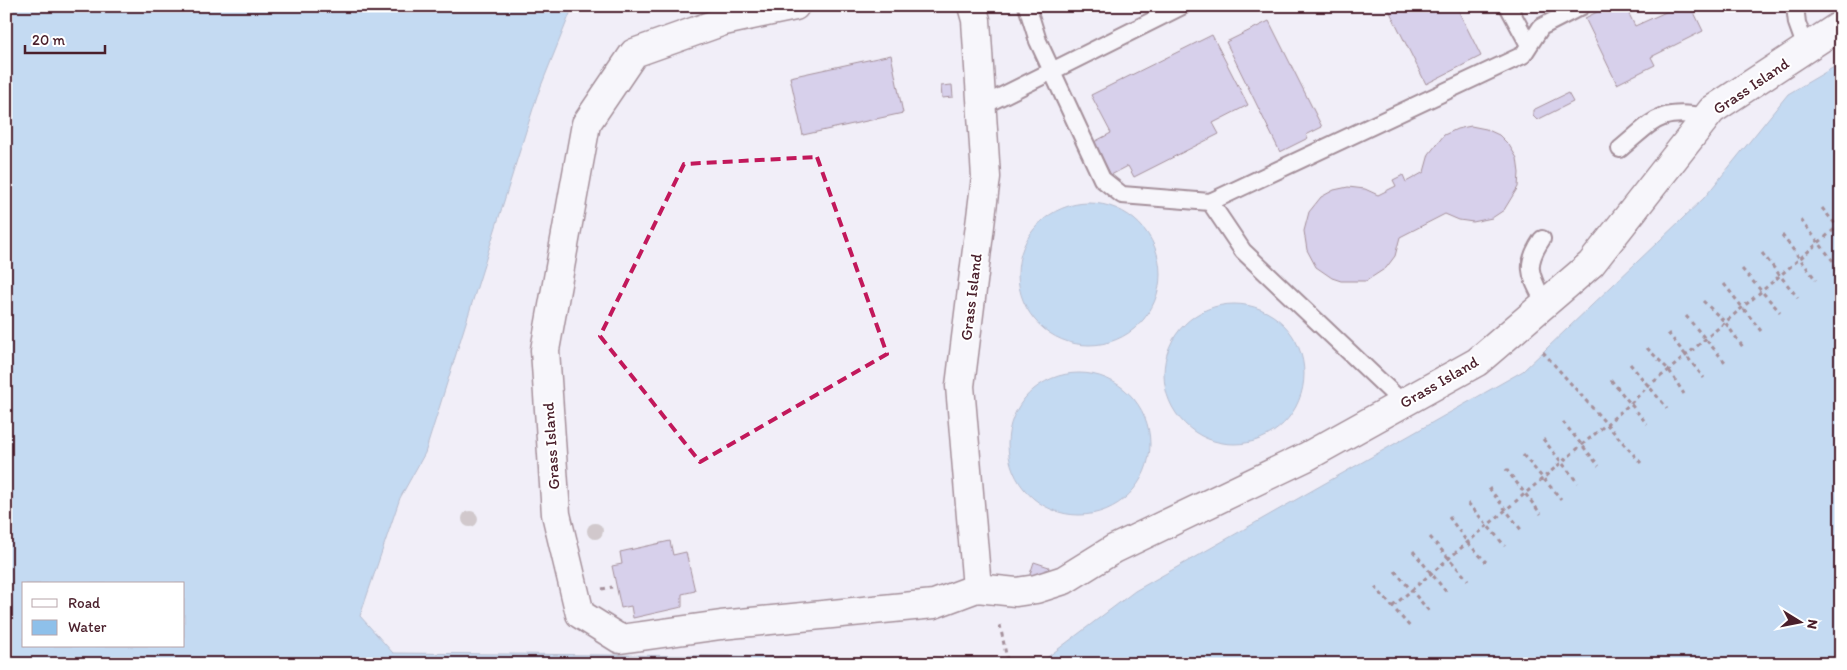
<svg xmlns="http://www.w3.org/2000/svg" width="1847" height="670" font-family="Itim,sans-serif">
  <rect width="100%" height="100%" fill="#f1eef8"/>
  <filter id="ink" filterUnits="userSpaceOnUse"><feTurbulence type="fractalNoise" baseFrequency=".02" numOctaves="2"/><feDisplacementMap in="SourceGraphic" scale="10" xChannelSelector="R" yChannelSelector="G"/><feConvolveMatrix kernelMatrix="1 2 1 2 8 2 1 2 1" color-interpolation-filters="sRGB"/></filter>
  <g filter="url(#ink)">
    <!-- water -->
    <path fill="#8ec0ea" stroke="#73809e" fill-rule="evenodd" d="M6 6H573L537 96 425 453 400 498 360 616 393 653 1045 659 1135 591 1523 371 1704 198 1788 94 1841 63V664H6ZM24 584H184V646H24Z
      M1018 274a71 71 0 1 1 142 0a71 71 0 1 1-142 0Z
      M1164 374a70 70 0 1 1 140 0a70 70 0 1 1-140 0Z
      M1008 444a71 71 0 1 1 142 0a71 71 0 1 1-142 0Z"/>
    <!-- building -->
    <path fill="#b8aadb" stroke="#4a1f2b" d="M1387 6H1456L1481 56 1426 84Z
      M1609 6H1625L1635 26 1668 11 1666 6H1691L1703 31 1651 57 1655 65 1617 84 1585 18Z
      M1269 21 1322 127 1306 135 1308 138 1280 152 1226 42Z
      M1212 35 1248 105 1213 123 1219 134 1134 177 1128 166 1111 175 1094 142 1111 133 1091 95Z
      M891 55 903 113 803 135 790 77Z
      M952 85 953 97 942 98 941 86Z
      M1568 93 1573 102 1537 120 1533 116V110Z
      M1471 126 1486 129 1499 135 1509 145 1517 158 1519 173 1518 187 1504 210 1492 218 1473 222 1459 220 1445 214 1400 237 1395 256 1386 268 1366 281H1341L1332 278 1316 267 1307 250 1304 231 1309 212 1321 197 1334 190 1348 187 1365 189 1378 195 1396 186 1393 180 1403 175 1406 182 1424 172 1429 154 1444 135 1457 129Z
      M670 541 673 555 686 552 695 591 682 594V607L633 618 631 606 621 608 612 566 622 564 620 552Z
      M1034 562 1049 567 1046 578 1030 574Z"/>
    <g fill="none" stroke-linecap="round" stroke-linejoin="round">
      <!-- service casing -->
      <g stroke="#4a1f2b" stroke-width="20">
        <path id="service" d="M1027 6 1038 41 1102 179 1122 195 1210 202
          M1508 6 1529 45
          M1795 6 1797 23 1806 48
          M982 106 1182 6
          M1620 149C1655 120 1659 108 1707 117
          M1542 239C1523 267 1531 276 1545 304
          M1403 403 1243 251 1210 202 1523 55 1541 27 1582 6"/>
      </g>
      <!-- minor casing -->
      <g stroke="#4a1f2b" stroke-width="31">
        <path id="minor" d="M795 6 724 21 634 53 586 124 545 350 556 514 580 614 620 639 721 625 934 604 977 588 1016 592 1036 589 1064 580 1114 549 1306 457 1477 362 1591 264 1712 110 1841 25
          M972 6 976 20 986 177 960 386 977 588"/>
      </g>
      <!-- path -->
      <path stroke="#4a1f2b" stroke-width="3" stroke-dasharray="4 4" stroke-linecap="butt" d="M1822 208 1841 231
        M1801 220 1837 266
        M1782 235 1816 280
        M1762 253 1798 298
        M1742 269 1780 312
        M1724 284 1761 331
        M1703 301 1725 322 1743 347
        M1686 316 1725 362
        M1668 333 1704 378
        M1647 348 1669 370 1684 394
        M1543 352 1641 463
        M1630 364 1667 408
        M1611 380 1647 424
        M1563 422 1599 466
        M1543 439 1578 483
        M1523 455 1561 499
        M1506 469 1541 514
        M1489 488 1522 531
        M1468 503 1505 546
        M1449 517 1467 542 1486 562
        M1430 537 1468 580
        M1413 551 1448 594
        M1395 571 1429 611
        M1375 587 1411 628
        M602 589 612 587
        M1393 606 1630 404 1648 386 1669 370 1837 227
        M1000 625 1008 664"/>
      <!-- service -->
      <use href="#service" stroke="#fff" stroke-width="16"/>
      <!-- minor -->
      <use href="#minor" stroke="#fff" stroke-width="28"/>
    </g>
    <!-- trees -->
    <g fill="#aa9a97">
      <circle cx="470" cy="519" r="8"/>
      <circle cx="595" cy="531" r="8"/>
    </g>
  </g>
  <!-- marked area -->
  <path d="M0 0H1847V670H0ZM817 157 887 354 700 462 600 336 684 164Z" fill="#f1eef8" fill-opacity=".55" fill-rule="evenodd"/>
  <path fill="none" stroke="#c2185b" stroke-width="4" stroke-dasharray="10 6" stroke-linejoin="round" d="M817 157 887 354 700 462 600 336 684 164Z"/>
  <g text-anchor="middle" dominant-baseline="central" stroke-width="4" stroke-linejoin="round" paint-order="stroke">
    <!-- street labels -->
    <g font-size="16" fill="#4a1f2b" stroke="#fff">
      <text transform="translate(1751 86) rotate(-34)">Grass Island</text>
      <text transform="translate(971 297) rotate(-83)">Grass Island</text>
      <text transform="translate(1439 382) rotate(-30)">Grass Island</text>
      <text transform="translate(551 446) rotate(-94)">Grass Island</text>
    </g>
  </g>
  <!-- margin -->
  <rect width="1847" height="670" fill="none" stroke="#fff" stroke-width="25"/>
  <rect x="12" y="12" width="1822" height="645" fill="none" stroke="#4a1f2b" stroke-width="2" filter="url(#ink)"/>
  <!-- legend -->
  <rect x="22" y="582" width="162" height="65" fill="#ffffff" stroke="#b7a5aa"/>
  <rect x="32" y="599" width="25" height="8" fill="#ffffff" stroke="#b7a5aa"/>
  <text x="68" y="608" font-size="15" fill="#4a1f2b">Road</text>
  <rect x="32" y="620" width="25" height="15" fill="#8ec0ea" stroke="#b7a5aa"/>
  <text x="68" y="632" font-size="15" fill="#4a1f2b">Water</text>
  <!-- north arrow -->
  <g transform="translate(1800 622) rotate(100)" stroke="#ffffff" stroke-width="4" paint-order="stroke">
  <path d="M0-4L9 19L0 12L-9 19Z" fill="#4a1f2b"/>
  <text y="-8" font-size="14" font-weight="bold" text-anchor="middle" fill="#4a1f2b">N</text>
  </g>
  <!-- scale -->
  <path d="M25 45v8h80v-8" fill="none" stroke="#4a1f2b" stroke-width="2.5"/>
  <text x="32" y="45" font-size="15" fill="#4a1f2b" stroke="#ffffff" stroke-width="4" paint-order="stroke">20 m</text>
</svg>
